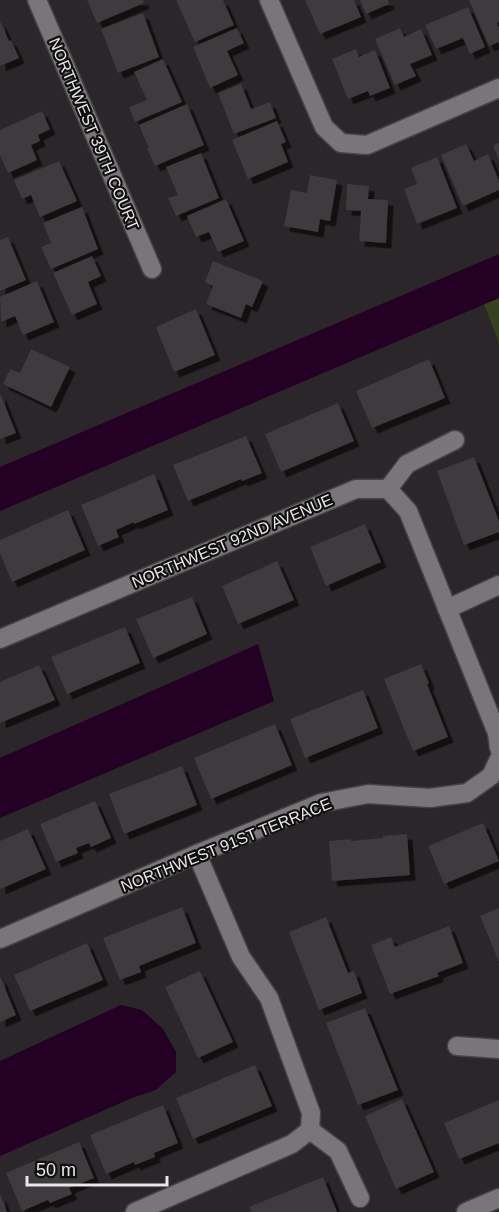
<svg xmlns="http://www.w3.org/2000/svg" width="499" height="1212" font-family="Arial,sans-serif">
  <defs>
    <filter id="shadow"><feDropShadow dx="5.5" dy="5.5" stdDeviation="0" flood-color="#0009"/></filter>
  </defs>
  <rect width="100%" height="100%" fill="#2a2629"/>
  <!-- green -->
  <path fill="#36411f" d="M499 298V343L484 304Z"/>
  <!-- water -->
  <path fill="#240024" d="M499 254V298L0 511V467Z
    M258 644 274 701 0 818V758Z
    M121 1005 142 1010 163 1029 176 1052V1072L156 1090 132 1098 0 1156V1061Z"/>
  <!-- building -->
  <path fill="#3d3a3d" filter="url(#shadow)" d="M87 0H143L144 3 97 23Z
    M176 0H223L234 25 195 42Z
    M305 0H354L361 17 320 34Z
    M360 0H388L389 4 366 14Z
    M469 0H499V22L497 23 499 28V42L489 46Z
    M468 7 485 47 470 54 463 38 436 49 425 25Z
    M143 13 159 57 118 73 101 29Z
    M0 21 9 41 11 40 19 58 0 66Z
    M237 28 244 43 227 51 238 75 210 88 193 47Z
    M400 28 404 37 421 29 432 55 410 64 416 76 395 85 375 39Z
    M356 49 359 57 375 50 390 88 370 96 368 91 348 99 332 59Z
    M163 59 182 102 135 122 129 107 147 100 134 72Z
    M241 84 251 109 270 102 276 118 234 134 218 93Z
    M187 104 204 145 155 166 147 149 149 148 139 125Z
    M42 111 50 129 38 135 40 141 31 145 37 160 8 173 0 155V130Z
    M277 121 286 142 281 144 288 162 248 179 232 140Z
    M499 143V160L493 145Z
    M466 144 474 161 488 154 499 181V190L463 206 441 155Z
    M201 153 219 198 176 216 168 198 178 195 166 167Z
    M437 157 457 208 417 224 404 189 417 184 411 168Z
    M59 161 77 201 40 217 31 195 22 199 14 180Z
    M310 175 337 180 330 221 320 219 318 232 284 226 291 190 307 193Z
    M347 184 369 186 368 199 388 200 386 243 359 241 361 211 346 210Z
    M226 199 244 241 218 252 209 232 196 237 187 216Z
    M82 207 98 249 51 269 41 247 51 243 43 223Z
    M8 237 26 280 0 291V240Z
    M92 256 101 276 88 282 97 304 72 315 53 273Z
    M213 261 263 281 252 307 246 304 241 318 206 304 213 286 205 282Z
    M37 281 54 322 23 335 15 316 1 322 0 297Z
    M196 309 215 355 174 372 156 327Z
    M31 349 70 367 51 407 3 384 10 369 20 373Z
    M429 359 445 398 372 428 356 391Z
    M0 393 16 433 0 439Z
    M338 403 354 441 281 472 265 434Z
    M246 436 262 473 242 481 241 479 188 501 173 465Z
    M474 457 499 521V532L464 545 437 471Z
    M154 474 168 510 134 524V522L116 530 119 537 98 546 81 505Z
    M68 510 85 550 12 582 0 553V540Z
    M365 524 381 562 326 586 310 547Z
    M277 561 294 600 238 624 222 586Z
    M192 597 207 634 153 658 136 619Z
    M125 627 140 663 67 694 51 657Z
    M421 664 429 683 427 684 448 737 413 751 384 679Z
    M39 665 55 700 0 723V682Z
    M363 690 378 728 305 758 290 719Z
    M275 724 292 765 211 799 194 758Z
    M182 766 197 805 124 834 109 794Z
    M95 801 111 838 91 847 89 843 76 848 78 853 56 862 40 824Z
    M483 823 499 861 444 884 428 846Z
    M28 829 46 869 0 889V841Z
    M407 834 410 875 332 881 329 841 351 839V841L383 838V836Z
    M182 907 196 943 139 966 141 972 120 980 103 938Z
    M499 908V962L480 916Z
    M326 917 348 973 354 971 362 993 319 1010 289 932Z
    M449 926 463 963 437 973 439 976 390 994 371 945 391 937 395 947Z
    M87 943 103 980 30 1011 14 975Z
    M200 971 233 1042 198 1058 165 987Z
    M0 976 16 1015 0 1022Z
    M365 1008 398 1090 358 1105 326 1023Z
    M255 1065 272 1106 193 1139 176 1098Z
    M402 1099 434 1172 396 1189 365 1116Z
    M499 1100V1143L459 1159 444 1123Z
    M163 1105 178 1143 154 1153 155 1157 135 1165 134 1162 106 1174 90 1135Z
    M79 1142 94 1178 69 1188 72 1194 50 1203 48 1200 22 1211 6 1173Z
    M323 1177 337 1212H252L249 1207Z
    M0 1194 7 1212H0Z"/>
  <g fill="none" stroke-linecap="round" stroke-linejoin="round">
    <!-- minor casing -->
    <g stroke="#454345" stroke-width="21">
      <path id="minor" d="M37 0 152 269
        M269 0 324 127 341 143 367 145 499 88
        M388 489 408 511 497 733 499 748
        M447 609 499 585
        M0 639 356 489H388L407 464 455 440
        M197 854 241 957 269 998 311 1113 310 1130
        M0 939 197 854 321 803 368 794 430 798 467 793 491 776 499 759
        M457 1046 499 1049
        M310 1130 338 1151 360 1198
        M135 1212 292 1144 310 1130
        M466 1212 499 1198"/>
    </g>
    <!-- minor -->
    <use href="#minor" stroke="#797579" stroke-width="18"/>
  </g>
  <g text-anchor="middle" dominant-baseline="central" stroke-width="4.5" stroke-linejoin="round" paint-order="stroke">
    <!-- street labels -->
    <g font-size="16" fill="#e8e6e8" stroke="#111011">
      <text transform="translate(94 134) rotate(67)">NORTHWEST 39TH COURT</text>
      <text transform="translate(232 541) rotate(-23)">NORTHWEST 92ND AVENUE</text>
      <text transform="translate(226 845) rotate(-22)">NORTHWEST 91ST TERRACE</text>
    </g>
  </g>
  <!-- scale -->
  <path d="M27 1176v9h140v-9" fill="none" stroke="#e8e6e8" stroke-width="3"/>
  <text x="36" y="1176" font-size="18" fill="#e8e6e8" stroke="#111011" stroke-width="4.5" paint-order="stroke">50 m</text>
</svg>
